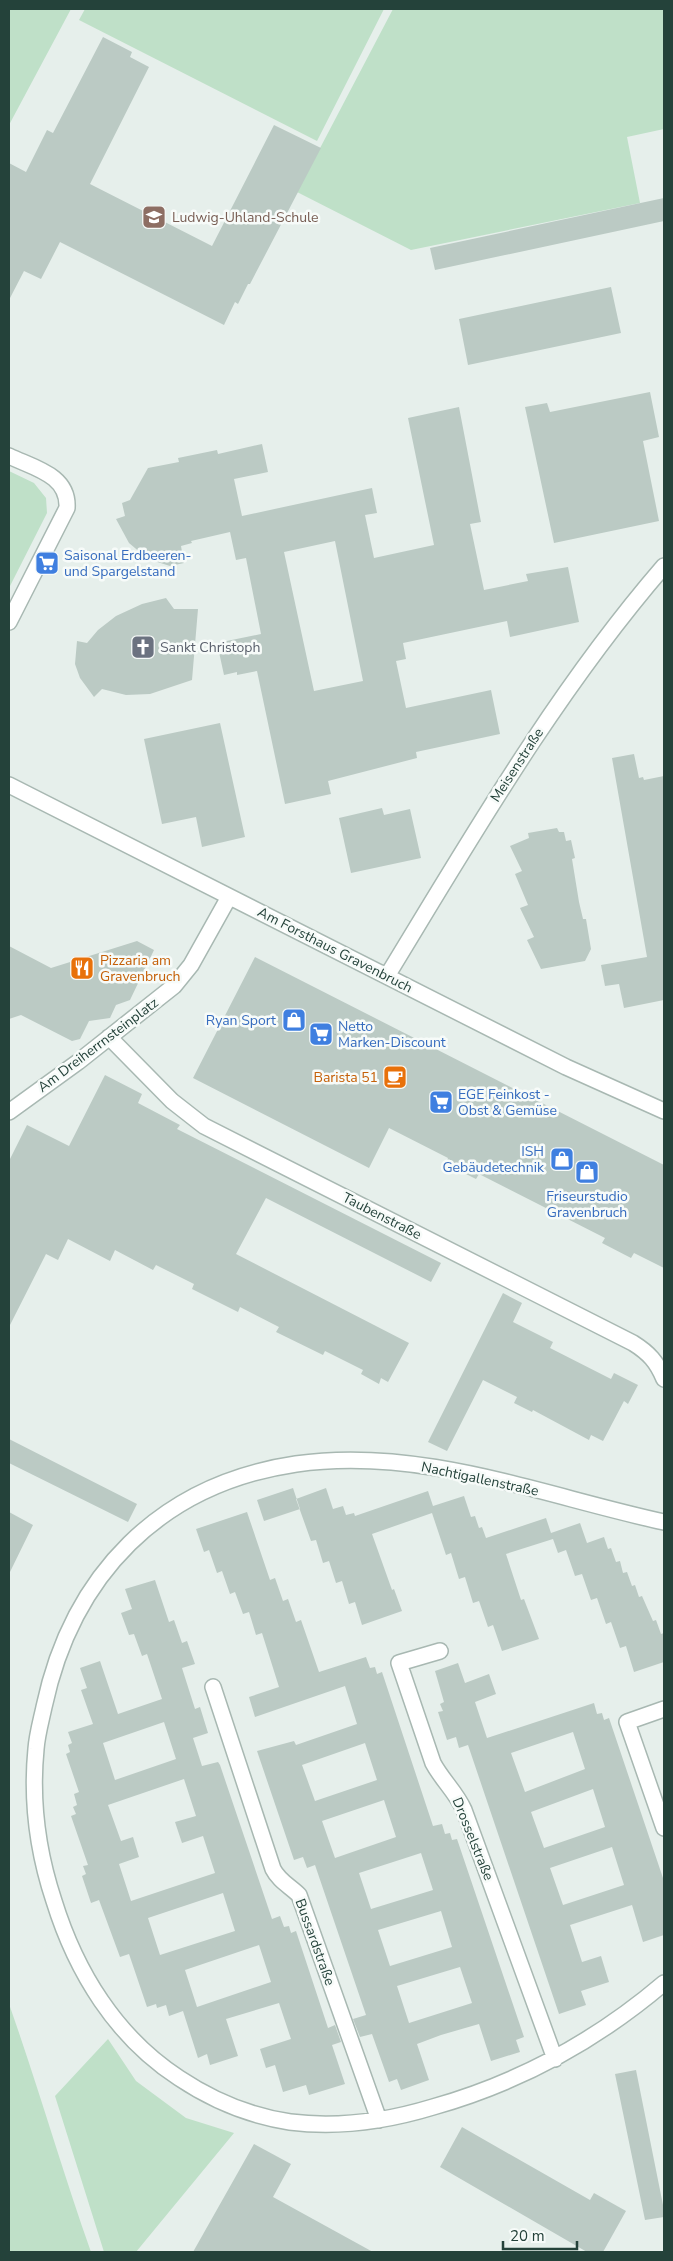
<svg xmlns="http://www.w3.org/2000/svg" width="673" height="2261" font-family="'Nunito Sans',sans-serif">
  <rect width="100%" height="100%" fill="#e6efeb"/>
  <!-- green -->
  <path fill="#bfe0c8" d="M9 9H71L9 125Z
    M85 9H384L317 141 79 20Z
    M393 9H664V129L627 137 640 203 411 250 297 192Z
    M9 471 34 483 46 498 47 513 9 588Z
    M9 2004C38 2086 62 2170 91 2252H9Z
    M108 2039 136 2081 186 2118 234 2133 136 2252H104L55 2096Z"/>
  <!-- building -->
  <path fill="#bbcac4" fill-rule="evenodd" d="M103 37 132 52 130 57 149 67 90 184 212 246 274 125 321 148 250 284H248L238 304 235 302 224 325 60 242 41 279 24 271 9 300V163L26 172 47 130 53 133Z
    M664 198V221L435 270 430 248Z
    M611 287 621 333 468 365 459 319Z
    M650 392 659 437 643 441 659 521 554 543 525 407 547 403 550 412Z
    M459 407 481 522 470 524 484 590 528 581 526 574 568 567 579 622 510 637 507 621 403 643 406 659 396 661 406 708 491 690 500 734 416 752 417 758 328 781 331 794 285 804 257 671 237 675V672L224 675 217 643 261 634 246 558 236 560 230 532 191 541 192 543 181 546 184 563 170 566 148 559 129 543 116 519 125 516 122 503 130 500 148 468 179 462 178 458 217 450 218 454 262 444 268 472 234 479 242 516 372 488 377 513 365 515 374 558 434 545 408 418ZM335 541 363 681 314 691 284 552Z
    M166 598 174 609H198L192 680 150 694 126 695 102 689 94 697 80 678 75 664 77 641 87 643 98 630 116 616 142 604Z
    M220 723 245 837 202 847 196 817 162 824 144 739Z
    M634 754 639 778 643 777 644 780 664 776V1000L624 1008 619 984 605 986 601 965 647 957 612 758Z
    M382 808 384 815 410 809 421 858 351 873 339 818Z
    M557 828 559 832H564L566 841 571 840 575 858 572 859 579 902 583 919H586L591 949 585 961 541 969 527 940 534 937 520 908 528 905 515 874 522 871 510 846 529 838 528 833Z
    M137 941 154 950 130 1000 116 1005 110 1018 89 1021 80 1039 72 1041 21 1015 9 1019V946L51 968Z
    M255 957 664 1165V1268L634 1253 631 1258 602 1243 605 1238 479 1174 476 1179 446 1164 448 1158 389 1128 369 1168 193 1078Z
    M105 1075 142 1094 138 1103 180 1125 177 1129 441 1263 431 1282 266 1198 236 1254 409 1343 388 1382 381 1378 379 1384 361 1374 363 1370 325 1351 323 1355 276 1332 279 1327 240 1307 238 1312 192 1289 194 1284 156 1265 153 1270 115 1250 110 1261 68 1239 58 1260 46 1254 9 1327V1161L27 1125 69 1146Z
    M503 1293 522 1303 513 1322 553 1342 550 1348 611 1379 614 1373 638 1385 628 1404 624 1401 603 1441 591 1435 589 1440 533 1410 532 1412 514 1403 517 1397 483 1380 447 1451 428 1442Z
    M9 1439 137 1504 128 1522 9 1463Z
    M293 1488 300 1509 264 1521 257 1500Z
    M326 1488 333 1509 343 1506 346 1515 354 1513 355 1516 428 1491 433 1506 464 1496 471 1517 475 1516 479 1528 482 1527 486 1538 546 1518 551 1533 580 1523 587 1543 604 1537 608 1549 611 1548 616 1562 620 1561 623 1573 627 1572 632 1586 635 1585 639 1597 642 1596 653 1621 656 1620 661 1634 664 1633V1662L634 1672 626 1646 620 1648 611 1622 606 1624 597 1598 591 1600 582 1574 575 1576 566 1550 558 1553 553 1539 506 1554 521 1600 524 1599 539 1639 502 1651 493 1625 488 1627 479 1601 473 1603 465 1577 459 1579 451 1553 446 1555 432 1513 372 1534 392 1590 394 1589 402 1611 362 1625 355 1602 349 1604 342 1581 336 1583 329 1561 323 1563 316 1540 311 1541 296 1499Z
    M9 1512 33 1525 9 1574Z
    M247 1512 270 1580 275 1578 283 1601 288 1599 296 1622 301 1620 319 1672 366 1657 370 1668 375 1667 377 1674 382 1672 433 1826 442 1824 445 1834 450 1833 452 1840 457 1839 524 2037 516 2040 520 2052 491 2061 479 2024 441 2035 417 2044 429 2080 401 2090 397 2079 389 2082 372 2034 360 2037 353 2019 366 2015 315 1865 307 1868 303 1857 294 1860 257 1751 294 1741 296 1745 357 1724 345 1686 255 1717 249 1697 279 1687 262 1633 256 1635 249 1612 243 1614 235 1592 230 1594 222 1571 217 1573 209 1550 204 1552 196 1529ZM365 1743 377 1780 315 1801 302 1765ZM384 1800 396 1837 335 1858 322 1821ZM421 1853 433 1890 371 1909 359 1873ZM441 1911 452 1947 390 1966 378 1930ZM460 1967 472 2003 409 2023 397 1986Z
    M155 1580 169 1622 174 1620 182 1643 187 1641 195 1664 182 1668 195 1709 200 1707 208 1733 193 1738 202 1766 218 1762 220 1765 272 1919 280 1916 284 1927 289 1926 291 1933 296 1931 328 2028 335 2025 341 2042 332 2045 345 2084 309 2095 306 2085 283 2092 275 2065 266 2068 260 2049 291 2039 279 2003 226 2019 238 2056 210 2065 207 2054 198 2058 183 2011 169 2016 166 2005 157 2008 156 2004 147 2007 129 1954 120 1957 99 1900 91 1903 82 1876 86 1874 83 1866 88 1865 71 1816 76 1814 73 1807 77 1805 74 1794 79 1792 66 1754 70 1752 68 1745 72 1743 68 1732 93 1724 81 1690 87 1688 80 1668 100 1661 118 1714 162 1699 147 1654 142 1656 134 1634 129 1635 121 1613 132 1609 125 1589ZM164 1722 176 1759 115 1780 103 1743ZM184 1779 196 1816 175 1822 182 1843 203 1836 215 1873 131 1901 119 1864 139 1857 133 1837 121 1841 108 1805ZM223 1893 235 1931 160 1955 148 1918ZM259 1945 271 1982 197 2007 185 1970Z
    M458 1663 465 1683 489 1674 496 1694 475 1702 487 1738 594 1703 597 1714 602 1713 604 1720 609 1718 664 1881V1935L643 1942 632 1905 570 1925 582 1962 601 1956 609 1982 581 1991 586 2005 559 2014 468 1745 459 1748 456 1737 447 1740 438 1712 443 1711 440 1704 444 1702 435 1671ZM573 1732 585 1769 525 1792 511 1753ZM593 1789 605 1827 544 1848 531 1812ZM612 1847 624 1885 563 1905 550 1868Z
    M636 2070 664 2210V2217L645 2220 615 2074Z
    M462 2127 590 2200 594 2193 626 2211 603 2252H587L440 2167Z
    M254 2144 291 2164 273 2197 373 2252H193Z"/>
  <g fill="none" stroke-linecap="round" stroke-linejoin="round">
    <!-- street casing -->
    <g stroke="#a8b8b2" stroke-width="18">
      <path id="street" d="M9 456C34 468 69 475 67 508L9 622
        M9 785 566 1067 664 1111
        M387 976C473 835 556 691 664 566
        M109 1037 172 1101 204 1126 633 1343C649 1353 657 1362 664 1379
        M9 1112 78 1062 174 986 191 965 229 897
        M664 1522C544 1496 421 1446 296 1464 160 1484 72 1575 44 1707 41 1721 37 1735 36 1749 31 1800 38 1853 54 1901 76 1972 116 2037 179 2078 212 2100 250 2116 290 2122 337 2128 387 2121 433 2107 518 2083 597 2040 664 1983
        M440 1651 399 1663 433 1763C442 1780 456 1792 464 1810L555 2059
        M213 1687 273 1869C279 1881 290 1886 299 1895L379 2120
        M664 1709 627 1722 664 1828"/>
    </g>
    <!-- street -->
    <use href="#street" stroke="#fff" stroke-width="15"/>
  </g>
  <!-- icons -->
  <defs>
    <g id="school-square" transform="scale(1.25)"><rect x="-9" y="-9" width="18" height="18" rx="4" fill="#8d6e63" stroke="#f7fbf9"/><path d="M0-5L7-2L0 1L-7-2ZM-4 1L0 2.5L4 1V4Q0 6-4 4Z" fill="#fff"/></g>
    <g id="supermarket-square" transform="scale(1.25)"><rect x="-9" y="-9" width="18" height="18" rx="4" fill="#3f7fe0" stroke="#f7fbf9"/><path d="M-6-5.5h2.5l.6 2H6L4.5 2H-2.5L-4.4-4H-6ZM-1.5 3.2a1.3 1.3 0 1 0 .1 0ZM3 3.2a1.3 1.3 0 1 0 .1 0Z" fill="#fff"/></g>
    <g id="church-square" transform="scale(1.25)"><rect x="-9" y="-9" width="18" height="18" rx="4" fill="#6b7280" stroke="#f7fbf9"/><path d="M-1.2-6h2.4v3.5h3.3v2.4h-3.3V6h-2.4V-.1h-3.3v-2.4h3.3Z" fill="#fff"/></g>
    <g id="restaurant-square" transform="scale(1.25)"><rect x="-9" y="-9" width="18" height="18" rx="4" fill="#e8710a" stroke="#f7fbf9"/><path d="M-5-6h1v4h1v-4h1v4h1v-4h1v5L-1.5 .5V6h-2V.5L-5-1ZM5-6V6H3V1.5H1.5Q1.5-4 5-6Z" fill="#fff"/></g>
    <g id="shop-square" transform="scale(1.25)"><rect x="-9" y="-9" width="18" height="18" rx="4" fill="#3f7fe0" stroke="#f7fbf9"/><path d="M-5-2.5h2.3a2.7 3.5 0 0 1 5.4 0H5L5.5 6h-11ZM-1.5-2.5h3a1.5 2.3 0 0 0-3 0Z" fill="#fff"/></g>
    <g id="cafe-square" transform="scale(1.25)"><rect x="-9" y="-9" width="18" height="18" rx="4" fill="#e8710a" stroke="#f7fbf9"/><path d="M-5.5-4.5H6V0H3Q3 3.5 0 3.5H-2.5Q-5.5 3.5-5.5 0ZM3-3.2v2h1.7v-2ZM-6 4.5H4V6H-6Z" fill="#fff"/></g>
  </defs>
  <g fill-rule="evenodd">
    <use href="#school-square" x="154" y="217"/>
    <use href="#supermarket-square" x="47" y="563"/>
    <use href="#church-square" x="143" y="647"/>
    <use href="#restaurant-square" x="82" y="968"/>
    <use href="#shop-square" x="294" y="1020"/>
    <use href="#supermarket-square" x="321" y="1034"/>
    <use href="#cafe-square" x="395" y="1077"/>
    <use href="#supermarket-square" x="441" y="1102"/>
    <use href="#shop-square" x="562" y="1159"/>
    <use href="#shop-square" x="587" y="1172"/>
  </g>
  <g text-anchor="middle" dominant-baseline="central" stroke-width="5" stroke-linejoin="round" paint-order="stroke">
    <!-- education labels -->
    <g font-size="14" fill="#785e54" stroke="#f7fbf9" text-anchor="start">
      <text x="172" y="217">Ludwig-Uhland-Schule</text>
    </g>
    <!-- shop labels -->
    <g font-size="14" fill="#366cbe" stroke="#f7fbf9" text-anchor="start">
      <text x="64" y="555">Saisonal Erdbeeren-<tspan x="64" dy="16">und Spargelstand</tspan></text>
      <text x="276" y="1020" text-anchor="end">Ryan Sport</text>
      <text x="338" y="1026">Netto<tspan x="338" dy="16">Marken-Discount</tspan></text>
      <text x="458" y="1094">EGE Feinkost -<tspan x="458" dy="16">Obst &amp; Gemüse</tspan></text>
      <text x="544" y="1151" text-anchor="end">ISH<tspan x="544" dy="16">Gebäudetechnik</tspan></text>
      <text x="587" y="1196" text-anchor="middle">Friseurstudio<tspan x="587" dy="16">Gravenbruch</tspan></text>
    </g>
    <!-- worship labels -->
    <g font-size="14" fill="#5b616d" stroke="#f7fbf9" text-anchor="start">
      <text x="160" y="647">Sankt Christoph</text>
    </g>
    <!-- street labels -->
    <g font-size="14" fill="#24423a" stroke="#f7fbf9">
      <text transform="translate(517 765) rotate(-57)">Meisenstraße</text>
      <text transform="translate(335 950) rotate(27)">Am Forsthaus Gravenbruch</text>
      <text transform="translate(98 1045) rotate(-37)">Am Dreiherrnsteinplatz</text>
      <text transform="translate(382 1216) rotate(27)">Taubenstraße</text>
      <text transform="translate(480 1479) rotate(12)">Nachtigallenstraße</text>
      <text transform="translate(473 1839) rotate(68)">Drosselstraße</text>
      <text transform="translate(315 1942) rotate(70)">Bussardstraße</text>
    </g>
    <!-- food labels -->
    <g font-size="14" fill="#c56008" stroke="#f7fbf9" text-anchor="start">
      <text x="100" y="960">Pizzaria am<tspan x="100" dy="16">Gravenbruch</tspan></text>
      <text x="378" y="1077" text-anchor="end">Barista 51</text>
    </g>
  </g>
  <!-- border -->
  <rect width="673" height="2261" fill="none" stroke="#24423a" stroke-width="20"/>
  <!-- scale -->
  <path d="M503 2241v8h74v-8" fill="none" stroke="#24423a" stroke-width="2.5"/>
  <text x="510" y="2241" font-size="15" fill="#24423a" stroke="#f7fbf9" stroke-width="4" paint-order="stroke">20 m</text>
</svg>
